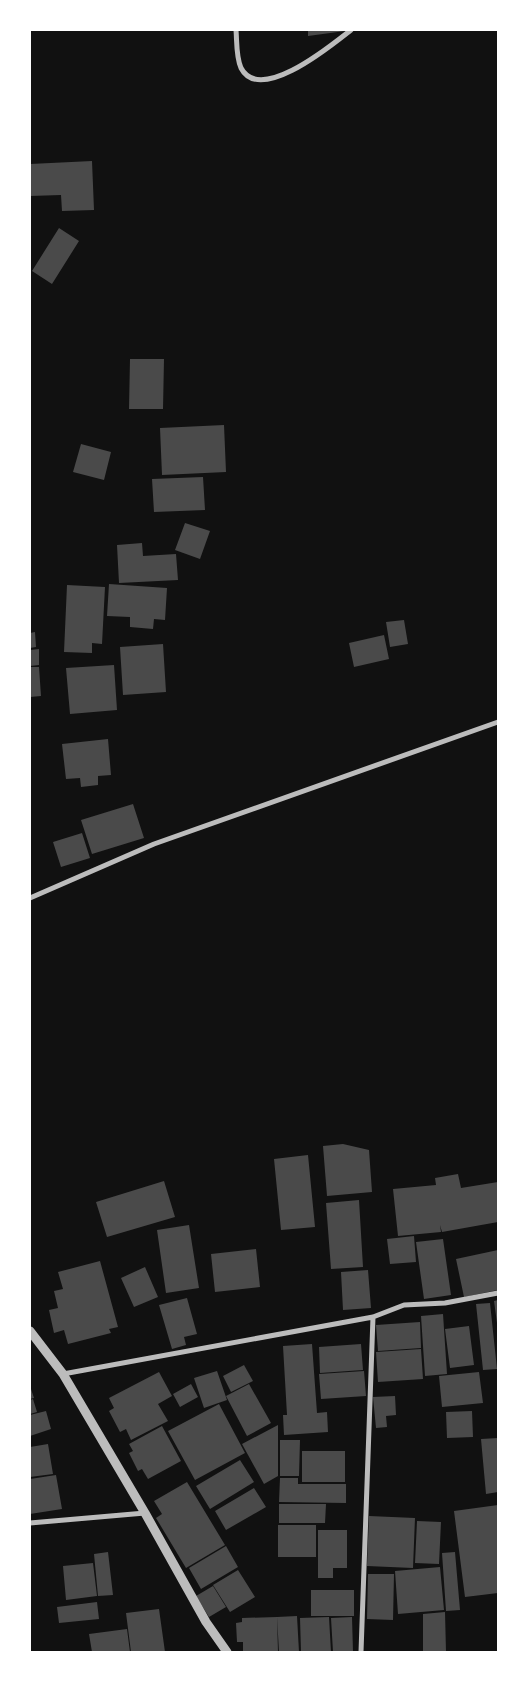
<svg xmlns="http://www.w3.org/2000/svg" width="528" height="1682" font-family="Arial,sans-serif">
  <rect width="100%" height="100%" fill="#111"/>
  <!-- building -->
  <path fill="#4a4a4a" d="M308 30H345V31L308 36Z
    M92 161 94 210 62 211 61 195 30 196V164Z
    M59 228 79 241 52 284 32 271Z
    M130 359H164L163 409H129Z
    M224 425 226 472 162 475 160 428Z
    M81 444 111 452 104 480 73 472Z
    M203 477 205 510 154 512 152 479Z
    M185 523 210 531 200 559 175 550Z
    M142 543 143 556 176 554 178 580 119 583 117 545Z
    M109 584 167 588 165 620 154 619 153 629 130 627V617L107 616Z
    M67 585 105 587 102 644 92 643V653L64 652Z
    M404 620 408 644 390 647 386 622Z
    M35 632 36 647 30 648V633Z
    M384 635 389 659 354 667 349 643Z
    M163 644 166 692 123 695 120 647Z
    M39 649V665L30 666V650Z
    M114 665 117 710 70 714 66 668Z
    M30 667H39L41 696 30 697Z
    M108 739 111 775 98 776V785L81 787 80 778 66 779 62 744Z
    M133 804 144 838 92 854 81 820Z
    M82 833 90 858 61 867 53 842Z
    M343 1144 369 1150 372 1192 327 1196 323 1146Z
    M308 1155 315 1227 281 1230 274 1159Z
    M458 1174 461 1188 498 1182V1222L442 1232 440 1225 441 1232 398 1236 393 1189 436 1185 435 1178Z
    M164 1181 175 1217 107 1237 96 1202Z
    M359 1200 363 1267 331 1269 326 1203Z
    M189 1225 199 1288 166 1293 157 1230Z
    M414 1236 416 1262 390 1264 387 1239Z
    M443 1239 451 1295 424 1299 416 1242Z
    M256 1249 260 1287 215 1292 211 1254Z
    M498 1250V1290L464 1297 456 1259Z
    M100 1261 118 1327 109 1329 111 1333 68 1344 64 1330 54 1333 49 1310 58 1308 54 1291 63 1289 58 1272Z
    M145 1267 158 1297 134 1307 121 1278Z
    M368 1270 371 1308 343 1310 341 1272Z
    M187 1298 197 1334 184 1337 186 1345 172 1349 159 1305Z
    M498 1300V1323H497L494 1301Z
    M490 1303 497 1369 483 1370 476 1304Z
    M443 1314 447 1374 425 1376 421 1316Z
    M420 1322 421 1348 378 1351 376 1325Z
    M469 1326 474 1365 450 1368 445 1329Z
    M312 1344 317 1413 327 1412 328 1432 284 1435 283 1415H287L283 1346Z
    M361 1344 363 1370 320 1373 319 1347Z
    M421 1349 423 1379 378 1382 376 1352Z
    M244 1365 253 1381 231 1392 223 1376Z
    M217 1371 227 1400 204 1408 194 1378Z
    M364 1371 366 1396 321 1399 319 1374Z
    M159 1372 172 1396 158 1404 168 1421 131 1440 126 1429 120 1432 109 1411 114 1408 109 1398Z
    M479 1372 483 1403 442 1407 439 1376Z
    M191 1384 198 1397 180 1407 173 1394Z
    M249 1384 271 1423 247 1436 226 1396Z
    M30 1386 34 1398 30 1399Z
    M395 1396 396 1415 386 1416 387 1427 376 1428 373 1397Z
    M33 1399 37 1412 30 1414V1400Z
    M219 1404 245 1453 195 1480 168 1431Z
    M46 1411 51 1429 30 1436V1415Z
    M472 1411 473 1437 447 1438 446 1412Z
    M278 1425V1476L264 1484 242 1444Z
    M162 1426 181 1461 148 1479 142 1469 138 1471 129 1453 133 1451 129 1444Z
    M498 1438V1492L486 1494 481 1439Z
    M280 1440H300L299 1476H280Z
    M48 1444 53 1474 30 1477V1447Z
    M302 1451H345V1482H302Z
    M240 1460 254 1482 210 1509 196 1486Z
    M56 1475 62 1509 30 1514V1479Z
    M280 1478H298V1484H346V1503L279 1502Z
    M187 1482 225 1545 186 1568 156 1518 162 1514 154 1501Z
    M254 1488 266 1507 226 1530 215 1511Z
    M279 1504H326L325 1523H279Z
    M498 1505V1593L465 1597 454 1511Z
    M369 1516 415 1518 413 1568 367 1566Z
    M417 1521 441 1522 439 1564 415 1563Z
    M278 1525H316V1557H278Z
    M318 1530H347V1568H333V1578H318Z
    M226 1546 238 1567 201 1589 189 1568Z
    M108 1552 113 1595 98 1596 94 1554Z
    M455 1552 460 1610 446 1611 442 1553Z
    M93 1563 97 1596 66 1600 63 1566Z
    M440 1567 444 1610 398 1614 395 1571Z
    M238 1570 255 1597 230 1612 213 1585Z
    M368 1574H394L393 1620 367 1619Z
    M213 1586 226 1607 209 1617 196 1596Z
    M311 1590H354V1616H311Z
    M97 1602 99 1619 59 1623 57 1607Z
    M159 1609 165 1652H131L126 1613Z
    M445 1612 446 1652H423V1614Z
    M297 1616 299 1652H279L277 1617Z
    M277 1617 278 1652H243V1642H237L236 1623 242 1622V1618Z
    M329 1617 331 1652H301L300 1618Z
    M352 1617 353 1652H333L331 1618Z
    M127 1629 130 1652H92L89 1634Z"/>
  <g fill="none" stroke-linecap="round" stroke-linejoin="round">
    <!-- minor -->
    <path stroke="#bcbcbc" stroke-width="5" d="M236 30C237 42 236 57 241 68 260 105 333 44 351 30
      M30 898 154 844 498 722
      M63 1374 373 1317 404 1305 445 1303 498 1293
      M30 1523 145 1513
      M361 1652 373 1317"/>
    <!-- tertiary -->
    <path stroke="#bcbcbc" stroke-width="9" d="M30 1331 63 1374 145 1513 206 1622 227 1652"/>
  </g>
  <!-- border -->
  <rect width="528" height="1682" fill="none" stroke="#ffffff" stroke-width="62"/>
</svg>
